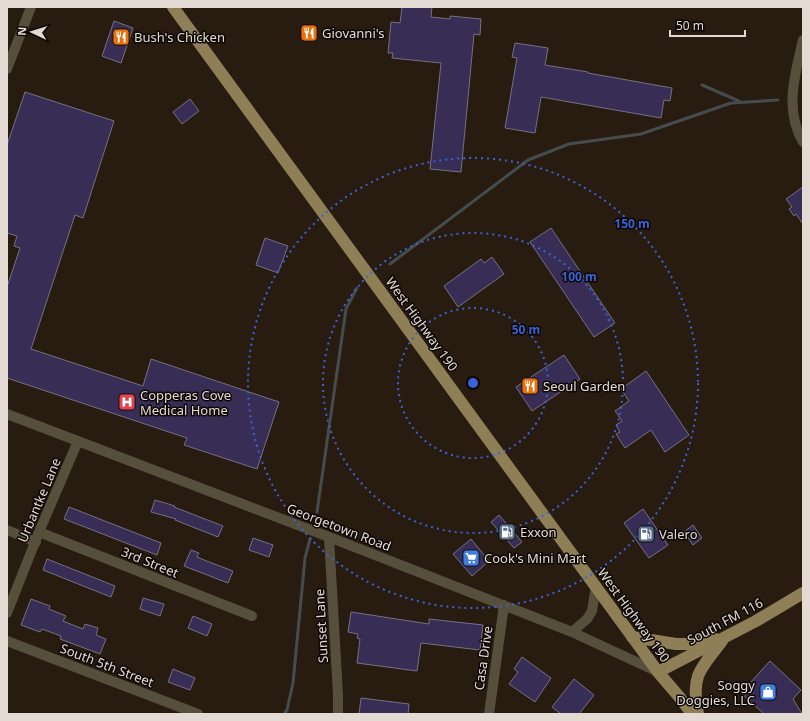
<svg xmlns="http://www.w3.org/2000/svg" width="810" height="721" font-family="'Noto Sans',sans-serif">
  <rect width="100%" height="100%" fill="#281b10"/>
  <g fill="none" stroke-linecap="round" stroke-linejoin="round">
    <!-- stream -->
    <path stroke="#444c4e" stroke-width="3" d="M702 85 739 101
      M390 264 528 160 569 144 641 134 731 103 778 100
      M317 512 346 309 357 288
      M284 714 287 710 293 683 305 558 310 539"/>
  </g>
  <!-- building -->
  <path fill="#372d55" stroke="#757183" d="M402 7H432L431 17 450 19V16L481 19 480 35 474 34 461 172 430 169 441 63 392 58 393 53H388L391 22 400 23Z
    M114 21 133 28 121 63 102 56Z
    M515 43 548 48 545 65 588 72V73L672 88 670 101 664 100 661 118 541 97 535 133 505 128 517 58 512 57Z
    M25 92 114 121 83 218 75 215 31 349 143 386 151 359 279 402 257 469 184 445 187 438 7 378V287L20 248 14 246 17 236 7 233V145Z
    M190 99 199 111 182 124 173 112Z
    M803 187V224L796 214 794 216 789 209 792 207 786 199Z
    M551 228 615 323 594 337 530 242Z
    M265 238 288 246 278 273 256 265Z
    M492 257 504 274 458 307 444 286 481 259 484 263Z
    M564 355 580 379 532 411 516 387Z
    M646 371 689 435 665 452 651 430 625 448 616 434 620 432 616 425 622 421 615 411 629 401 621 389Z
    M155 500 175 506 174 507 223 526 218 537 175 520 176 519 151 512Z
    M69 507 161 543 157 555 64 519Z
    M643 509 668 545 649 558 624 523Z
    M499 515 522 542 514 548 491 522Z
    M693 525 702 538 693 545 684 532Z
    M253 538 273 545 269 557 249 550Z
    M471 539 489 561 472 576 453 554Z
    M191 550 199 553 197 557 209 562 233 571 228 583 184 566Z
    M47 559 115 586 111 597 43 570Z
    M143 598 164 604 160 616 140 609Z
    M31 599 50 606 49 609 66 616 63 621 83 629 85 624 98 628 96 635 106 639 100 654 60 639 61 636 42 629 40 632 21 625Z
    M351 612 429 624V619L483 625 480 650 421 643 417 671 357 663 360 639 357 638 358 634 348 632Z
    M193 616 212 624 207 636 188 628Z
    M522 657 551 678 535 702 509 684 518 672 514 669Z
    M770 661 801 690 793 699 802 714H764L741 693Z
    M173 669 195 678 190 690 168 682Z
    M574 679 594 695 579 714H561L552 707Z
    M361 698 409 704 408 714H359Z"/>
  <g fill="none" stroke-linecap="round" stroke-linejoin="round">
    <!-- minor -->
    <path stroke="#564f3c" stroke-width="10" d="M803 40C795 74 784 110 803 142
      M7 69 31 7
      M7 414 329 537 572 632 658 672
      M7 530 36 542
      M39 532 252 616
      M329 537 338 695V714
      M7 613 39 532 78 441
      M572 632 587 619 592 611 596 586
      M7 641 198 714
      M489 714 504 605"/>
    <!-- major -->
    <path stroke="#8e7f57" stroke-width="12" d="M173 7 658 672 681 699 692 714
      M632 637 676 644H688L714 638
      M658 672 756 621 803 593
      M698 714C696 701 694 688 698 676 703 663 714 652 722 641"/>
  </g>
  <!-- distance rings -->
  <g fill="none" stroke="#3b63d7" stroke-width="2" stroke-dasharray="2 4">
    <circle cx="473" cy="383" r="75"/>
    <circle cx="473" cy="383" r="150"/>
    <circle cx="473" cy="383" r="225"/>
  </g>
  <!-- icons -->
  <defs>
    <g id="restaurant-square" transform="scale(0.9)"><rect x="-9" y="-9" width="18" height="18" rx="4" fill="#e8710a" stroke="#0c0704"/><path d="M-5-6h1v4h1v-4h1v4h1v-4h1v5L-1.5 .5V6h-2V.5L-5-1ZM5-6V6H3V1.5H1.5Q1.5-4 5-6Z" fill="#fff"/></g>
    <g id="hospital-square" transform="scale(0.9)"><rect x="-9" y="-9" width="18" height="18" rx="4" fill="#e0444e" stroke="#0c0704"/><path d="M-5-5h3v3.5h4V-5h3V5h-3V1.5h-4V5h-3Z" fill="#fff"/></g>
    <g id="fuel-square" transform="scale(0.9)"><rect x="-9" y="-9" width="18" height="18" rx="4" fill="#5c6f8a" stroke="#0c0704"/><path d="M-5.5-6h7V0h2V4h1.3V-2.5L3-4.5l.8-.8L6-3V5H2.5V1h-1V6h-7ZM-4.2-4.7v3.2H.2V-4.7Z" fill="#fff"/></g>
    <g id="supermarket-square" transform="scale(0.9)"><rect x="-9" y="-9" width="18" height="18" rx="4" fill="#3f7fe0" stroke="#0c0704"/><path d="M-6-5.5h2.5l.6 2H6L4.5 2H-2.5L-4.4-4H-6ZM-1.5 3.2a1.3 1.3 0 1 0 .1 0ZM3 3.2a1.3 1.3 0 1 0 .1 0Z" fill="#fff"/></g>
    <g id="shop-square" transform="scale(0.9)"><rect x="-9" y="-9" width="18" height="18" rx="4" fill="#3f7fe0" stroke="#0c0704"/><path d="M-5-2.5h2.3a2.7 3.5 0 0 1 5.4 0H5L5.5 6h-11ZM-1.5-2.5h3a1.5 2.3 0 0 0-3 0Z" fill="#fff"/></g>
  </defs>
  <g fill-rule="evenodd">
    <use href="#restaurant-square" x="309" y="33"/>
    <use href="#restaurant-square" x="121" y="37"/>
    <use href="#restaurant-square" x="530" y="386"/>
    <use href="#hospital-square" x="127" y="402"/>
    <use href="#fuel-square" x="507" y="532"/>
    <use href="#fuel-square" x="646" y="534"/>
    <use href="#supermarket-square" x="471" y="558"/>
    <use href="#shop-square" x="768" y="692"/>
  </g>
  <g text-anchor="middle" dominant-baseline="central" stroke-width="3" stroke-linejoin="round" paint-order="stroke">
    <!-- poi labels -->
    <g font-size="13" fill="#e3dbd3" stroke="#0c0704" text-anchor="start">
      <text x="322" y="33">Giovanni's</text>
      <text x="134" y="37">Bush's Chicken</text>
      <text x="543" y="386">Seoul Garden</text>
      <text x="140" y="395">Copperas Cove<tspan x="140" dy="15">Medical Home</tspan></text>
      <text x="520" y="532">Exxon</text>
      <text x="659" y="534">Valero</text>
      <text x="484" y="558">Cook's Mini Mart</text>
      <text x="755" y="685" text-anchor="end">Soggy<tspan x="755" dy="15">Doggies, LLC</tspan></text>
    </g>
    <!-- street labels -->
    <g font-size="13" fill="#e3dbd3" stroke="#0c0704">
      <text transform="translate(422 324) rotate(54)">West Highway 190</text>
      <text transform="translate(39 500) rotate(-67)">Urbantke Lane</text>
      <text transform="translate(339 527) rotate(21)">Georgetown Road</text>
      <text transform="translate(150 562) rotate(22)">3rd Street</text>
      <text transform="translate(634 615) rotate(54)">West Highway 190</text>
      <text transform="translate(725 621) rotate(-28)">South FM 116</text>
      <text transform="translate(321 626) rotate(-93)">Sunset Lane</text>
      <text transform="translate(483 658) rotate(-82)">Casa Drive</text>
      <text transform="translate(107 665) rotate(21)">South 5th Street</text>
    </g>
  </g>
  <circle cx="473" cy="383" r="6" fill="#3b63d7" stroke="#0c0704" stroke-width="2"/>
  <g font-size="12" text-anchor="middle" font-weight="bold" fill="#3b63d7" stroke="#0c0704" stroke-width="3" stroke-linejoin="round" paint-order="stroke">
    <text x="632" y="228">150 m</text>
    <text x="579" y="281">100 m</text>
    <text x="526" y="334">50 m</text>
  </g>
  <!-- border -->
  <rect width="810" height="721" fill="none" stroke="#e3dbd3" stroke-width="16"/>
  <!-- north arrow -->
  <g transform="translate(32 32) rotate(274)" stroke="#0c0704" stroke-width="3" paint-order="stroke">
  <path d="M0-3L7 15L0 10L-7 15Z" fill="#e3dbd3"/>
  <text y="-6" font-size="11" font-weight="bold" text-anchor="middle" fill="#e3dbd3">N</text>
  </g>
  <!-- scale -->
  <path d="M670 30v6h75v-6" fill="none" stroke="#e3dbd3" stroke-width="2"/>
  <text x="676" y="30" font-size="12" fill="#e3dbd3" stroke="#0c0704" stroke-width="3" paint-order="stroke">50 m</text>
</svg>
